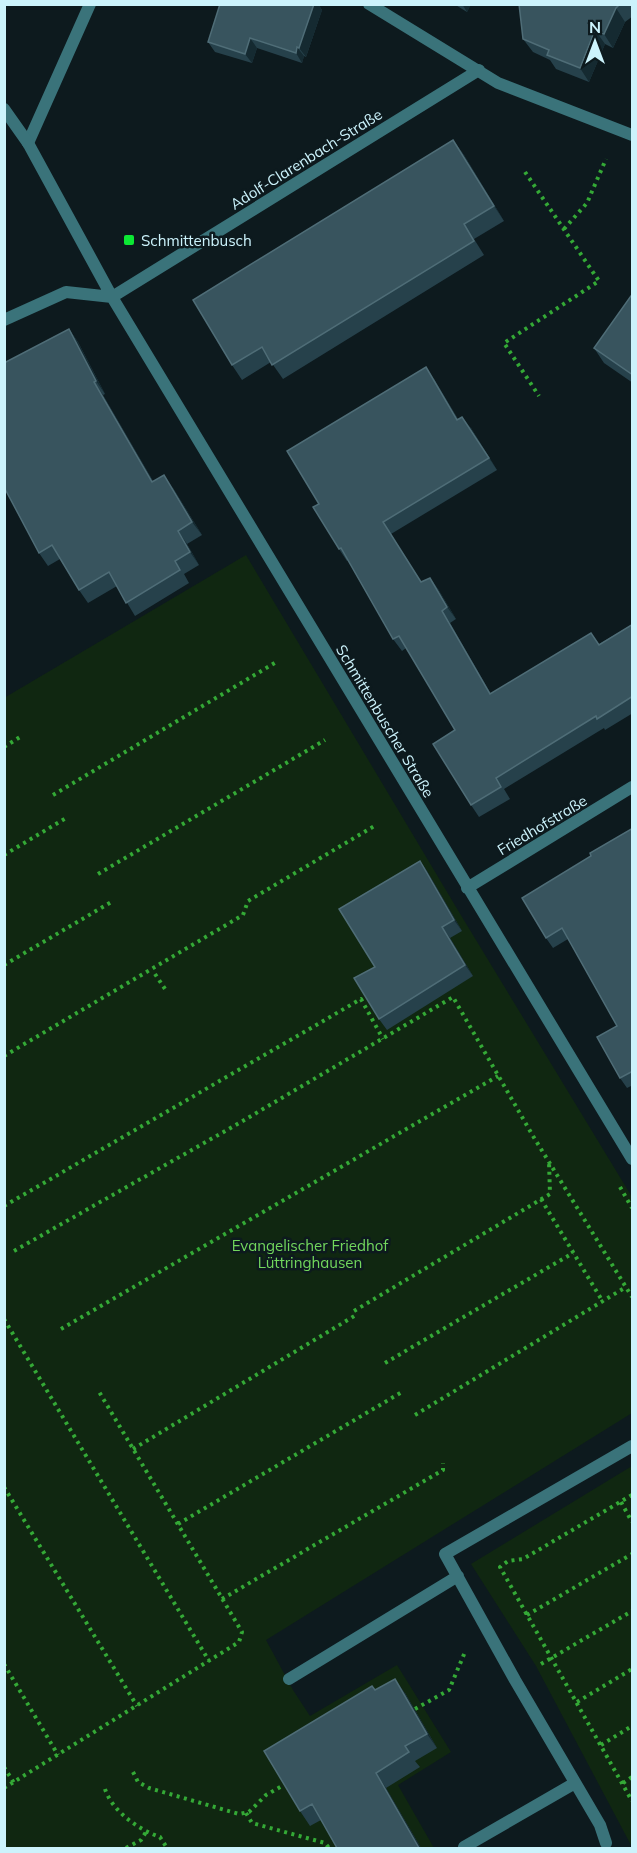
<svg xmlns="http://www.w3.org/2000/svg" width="637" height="1853" font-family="Mulish,sans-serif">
  <rect width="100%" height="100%" fill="#0d1a1e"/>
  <!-- green -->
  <path fill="#102711" d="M246 555 459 912 632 1197V1413L266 1640 293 1690 310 1716 397 1665 451 1752 398 1785 434 1848H5L4 698Z
    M632 1466V1465V1847L536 1666 471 1564Z"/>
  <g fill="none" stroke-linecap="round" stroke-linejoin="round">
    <!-- path -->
    <path stroke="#34a936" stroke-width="4" stroke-dasharray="3 4.5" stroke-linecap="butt" d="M525 172 599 281 504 343 539 396
      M564 229 587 203 606 159
      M4 747 20 737
      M53 795 278 661
      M4 855 66 818
      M98 874 325 740
      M4 965 113 901
      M155 974 167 992
      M4 1056 243 915 248 901 376 825
      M620 1187 632 1208
      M541 1199 603 1302
      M4 1206 361 999 383 1039
      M14 1251 241 1122 453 997 533 1136 632 1297
      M354 1311 550 1194 549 1162
      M4 1319 209 1661
      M61 1329 498 1076
      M385 1363 573 1253
      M415 1415 626 1287
      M133 1449 356 1315
      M4 1487 137 1706
      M632 1495 523 1559 508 1561 500 1567 632 1801
      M621 1502 632 1522
      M178 1524 402 1392
      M222 1599 443 1470V1463
      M527 1615 632 1554
      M4 1664 58 1755
      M541 1664 632 1611
      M577 1702 632 1669
      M415 1709 449 1690 465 1652
      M601 1745 632 1726
      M4 1767 14 1783
      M133 1772 138 1782 149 1788 239 1814 249 1812 266 1795 282 1786
      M623 1783 632 1777
      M4 1788 239 1642 242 1632 98 1390
      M105 1789C112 1811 139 1830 160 1837L167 1848
      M246 1813 252 1823 325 1843 329 1848
      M126 1848 141 1840 146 1832"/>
    <!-- lane -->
    <path stroke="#3a737a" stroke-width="12" d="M28 143 90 4
      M289 1679 458 1576
      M606 1843 600 1825 515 1680 445 1554 632 1446
      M464 1847 575 1783"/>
    <!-- street -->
    <path stroke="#3a737a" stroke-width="12" d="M369 4 498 83 632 135
      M4 109 28 143 112 297 632 1159
      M4 320 66 292 112 297 479 70
      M467 888 632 787"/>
  </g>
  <!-- wall -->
  <path fill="#26414b" d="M220 4H318L322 10 306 57 304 56 302 63 257 48 252 63 215 52 208 42Z
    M454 4H471L467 12Z
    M519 4H633V16L625 22 613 48 605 44 589 82 556 69 550 60 533 52 523 39Z
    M453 140 464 155 504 221 474 239 484 255 283 379 271 362 242 380 232 365Z
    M633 293V383L604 363 594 348Z
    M69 329 78 342 105 394 103 395 153 481 173 488 202 535 187 544 199 565 184 574 189 583 135 616 117 586 88 603 79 590 60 559 48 566 39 553Z
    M434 379 458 419 471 428 497 470 391 534 421 582 430 578 438 589 456 619 450 623 491 694 591 633 599 644 633 624V713L605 730 604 728 504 789 510 799 479 817 471 805 455 730 406 648 402 651 393 639 348 560 347 561 339 549 319 504Z
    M633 828V1085L627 1088 620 1078 617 1026 568 939 553 948 546 938 591 856Z
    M420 861 427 871 462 931 450 938 473 976 387 1030 379 1019Z
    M375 1690 405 1693 437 1748 415 1761 420 1767 386 1788 421 1848H337L321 1820 310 1826 300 1811Z"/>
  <!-- shaded-wall -->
  <path fill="#152a31" d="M314 4H318L322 10 306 57 299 48Z
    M462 4H471L467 12Z
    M616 8 625 22 613 48 604 34Z
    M595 30 605 44 589 82 580 68Z
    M250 38 257 48 252 63 245 54Z
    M297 47 304 56 302 63 296 53Z
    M453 140 464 155 504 221 494 206Z
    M69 329 78 342 105 394 96 381Z
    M426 367 434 379 465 431 457 420Z
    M94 382 103 395 161 495 152 482Z
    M462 417 471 428 497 470 489 458Z
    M164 475 173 488 202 535 192 522Z
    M383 522 391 534 429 594 421 582Z
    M178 531 187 544 199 565 190 552Z
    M430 578 438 589 456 619 447 607Z
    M442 611 450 623 498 706 490 694Z
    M420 861 427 871 462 931 454 920Z
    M442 927 450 938 473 976 465 965Z
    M395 1679 405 1693 437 1748 427 1734Z
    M376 1773 386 1788 421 1848H419Z"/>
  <!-- building -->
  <path fill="#38545e" stroke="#4f6d77" stroke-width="1.5" d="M220 4H314L299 48 297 47 296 53 250 38 245 54 208 42Z
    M519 4H620L616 8 604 34 595 30 580 68 547 55 549 50 523 39Z
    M453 140 494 206 464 224 474 241 272 365 262 347 232 365 193 300Z
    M633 293V375L594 348Z
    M69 329 96 381 94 382 152 482 164 475 192 522 178 531 190 552 175 561 180 570 126 603 109 572 79 590 52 545 39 553 4 487V363Z
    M426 367 457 420 462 417 489 458 383 522 421 582 430 578 447 607 442 611 490 694 591 633 599 645 633 624V696L597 719 596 716 496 778 501 787 471 805 433 744 455 730 399 636 393 639 341 548 339 549 313 507 319 504 287 451Z
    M633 828V1071L620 1078 597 1037 617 1026 562 928 546 938 522 898 591 856 590 853Z
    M420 861 454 920 442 927 465 965 379 1019 354 978 375 967 339 909Z
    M395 1679 427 1734 405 1746 409 1752 376 1773 419 1848H337L312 1804 300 1811 264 1751 372 1686 375 1690Z"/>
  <!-- markers -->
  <rect fill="#0ce834" stroke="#0d1a1e" stroke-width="2" x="123" y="234" width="12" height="12" rx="3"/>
  <g text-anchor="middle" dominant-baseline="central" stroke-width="5" stroke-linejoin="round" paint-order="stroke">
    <!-- street labels -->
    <g font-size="15" fill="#ccf3fc" stroke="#0d1a1e">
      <text transform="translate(306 159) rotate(-32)">Adolf-Clarenbach-Straße</text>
      <text transform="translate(385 721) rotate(59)">Schmittenbuscher Straße</text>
      <text transform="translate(542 825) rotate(-31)">Friedhofstraße</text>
    </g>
    <!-- poi labels -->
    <g font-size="15" fill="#ccf3fc" stroke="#0d1a1e" text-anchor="start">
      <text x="141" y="240">Schmittenbusch</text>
    </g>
    <!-- park labels -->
    <g font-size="15" fill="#72d75d" stroke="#0d1a1e">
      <text x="310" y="1245">Evangelischer Friedhof<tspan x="310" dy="17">Lüttringhausen</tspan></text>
    </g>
  </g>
  <!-- border -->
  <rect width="637" height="1853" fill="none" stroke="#ccf3fc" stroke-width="12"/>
  <!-- north arrow -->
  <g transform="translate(595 42)" stroke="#0d1a1e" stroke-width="4.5" paint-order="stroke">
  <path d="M0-4.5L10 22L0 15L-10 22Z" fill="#ccf3fc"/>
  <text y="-9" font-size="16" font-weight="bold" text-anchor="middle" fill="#ccf3fc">N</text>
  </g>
</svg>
